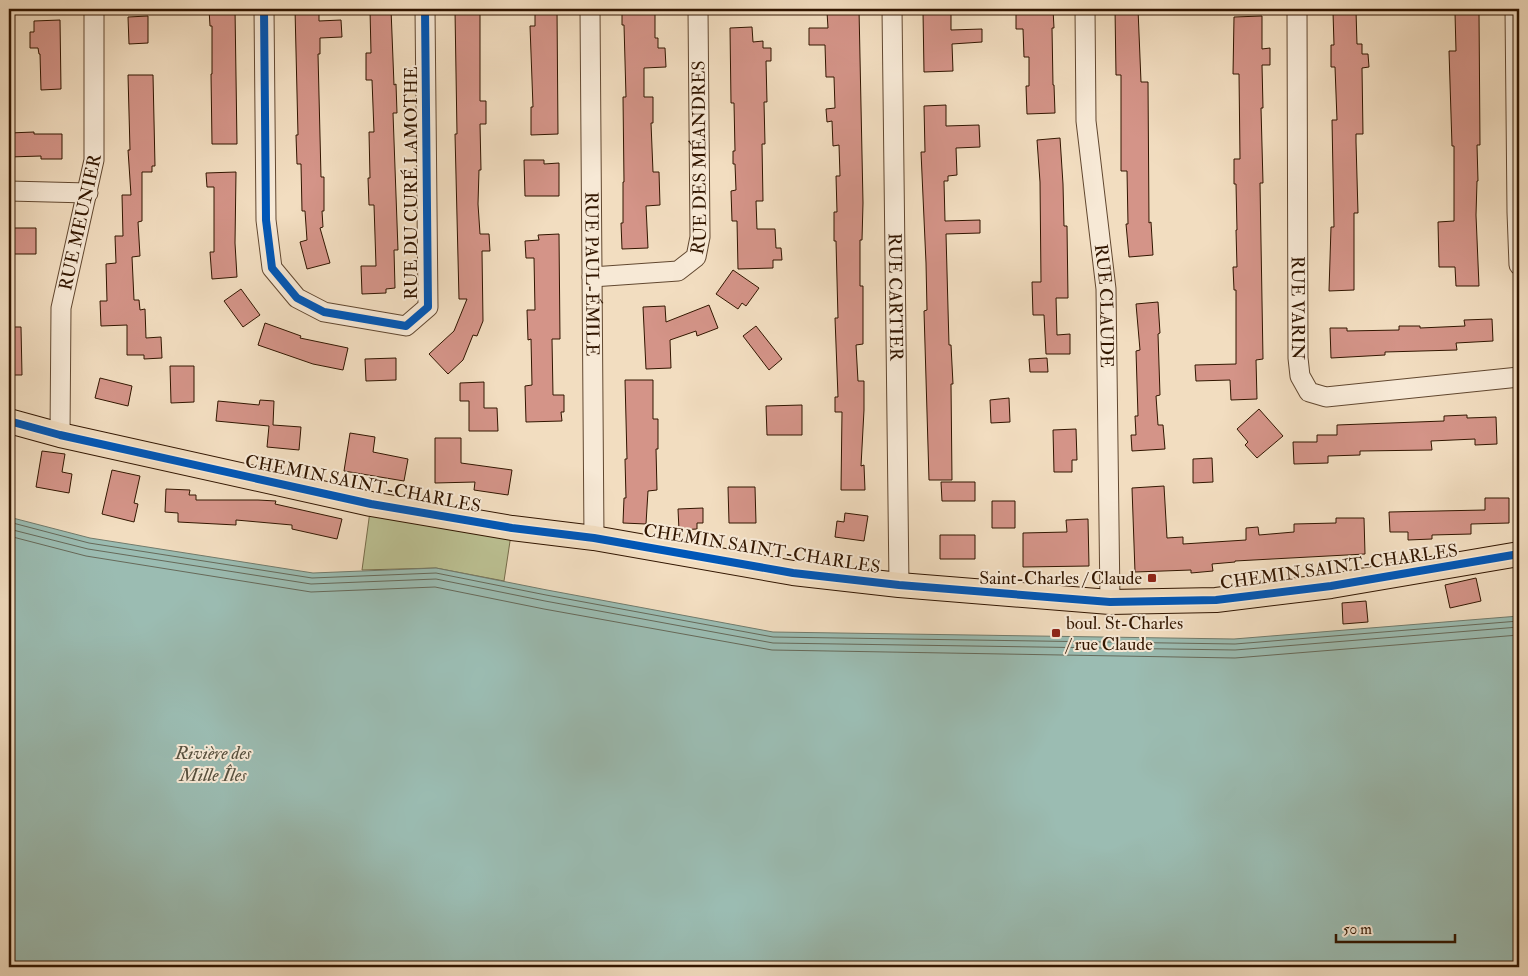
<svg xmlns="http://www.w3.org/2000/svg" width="1528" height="976" font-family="'IM FELL Double Pica',serif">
  <rect width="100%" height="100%" fill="#f2ddc0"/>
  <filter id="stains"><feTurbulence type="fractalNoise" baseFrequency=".004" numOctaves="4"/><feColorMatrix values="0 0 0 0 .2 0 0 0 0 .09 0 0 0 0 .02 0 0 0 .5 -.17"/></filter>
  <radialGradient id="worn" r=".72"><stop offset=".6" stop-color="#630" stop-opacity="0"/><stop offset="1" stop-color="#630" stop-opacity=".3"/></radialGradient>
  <!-- green -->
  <path fill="#bbc092" stroke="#766b49" d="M371 504 512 528 504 581 436 568 362 570Z"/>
  <!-- water -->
  <path fill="#9bbcb2" stroke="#717a6b" d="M9 517 90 538 313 573 436 568 547 590 773 632 1234 639 1519 616V967H9Z"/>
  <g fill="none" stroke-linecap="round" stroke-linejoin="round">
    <!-- shore -->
    <path stroke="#666959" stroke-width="1" d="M9 522 89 543 312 578 436 573 546 595 773 637 1235 644 1519 621
      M9 529 88 549 311 584 436 579 545 601 773 643 1235 650 1519 627
      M9 536 86 556 311 592 435 587 544 609 772 650 1235 658 1519 635"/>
  </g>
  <!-- building -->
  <path fill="#d49488" stroke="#321600" d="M209 9H235L237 144H212L211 74H212V26H210Z
    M295 9H319V21L341 20 342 37 320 38V54H318L321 177H324V211H322L323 227 320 228 330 263 307 269 300 242 307 240 305 211H302L301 164H297L296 135H298Z
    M391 9 394 85 396 84 397 113H393L398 250H394L395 288 386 289V293L362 294 361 266H376L374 205H369L368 178H370L369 132H374L372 80H366V53H371L370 10Z
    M458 9H480V101H486V124H480L481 170H479L478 204 480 234H489L490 251H482L483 321 477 336 473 335 463 360 448 374 429 354 454 331 467 299H459L455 134H457L455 11H458Z
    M535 9H557L558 134 531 135V107H533L530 26H535Z
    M622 9H655V38H658V48H665L666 67 644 68V97H653V123H651L653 172H659L660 205 646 206 648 248 622 249 621 223H623V182H624L623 97H626L624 25H622Z
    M836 9H859L863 203 862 240H860V286H863V344L856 345 858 381H864V410L861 466 864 465 865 490H841L842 412H835V397H838L835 318H838L836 241H834V212H837L836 176H840L839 145 833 146 832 121 827 122 826 109 835 108 834 77H826L825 45H809V28H828L827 12 836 11Z
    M1032 9H1053L1054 28H1052L1053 85H1054L1055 113 1027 114 1026 86H1029V57H1024L1023 29H1016V10Z
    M1115 9H1138L1141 82H1148L1149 223 1151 222 1153 255 1129 257 1126 224H1128L1127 171H1121V75H1116Z
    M1356 11 1357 44H1362V54H1368L1369 67 1362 68 1363 134H1356V142L1358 213H1354V290L1329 291 1331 227H1334L1332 120H1337L1335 67H1331V45H1334L1333 12Z
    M923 12H951V30L982 29V42L952 44 953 71 924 72Z
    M1479 12 1480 145H1477L1478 181H1477L1476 215 1479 286H1456L1455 267H1439L1438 222 1454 221V146H1452L1449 51H1456L1455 13Z
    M148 16V43L129 44 128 17Z
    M1262 16V49L1270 48V65H1262L1263 108H1261L1263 183H1260L1263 359 1256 360 1257 399 1231 400 1230 380 1196 381 1195 365 1236 364V290H1234L1233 267H1237L1236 230H1237L1236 184H1234V159H1240L1239 74H1233L1234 17Z
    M60 20 61 89 41 90 40 54H39L38 48H30V32H34V21Z
    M752 27 753 42 763 41V48H771V61H766L767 102H764L765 144H762L763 201H756L757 229H775L776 248H781L782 260H773V268L738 269 737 221H732L731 191 736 190 735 164H733V151H735L734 103H731L730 28Z
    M128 75H153L155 166H152V172H142V221L138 222 140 256 132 257 134 300H139L140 310 145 309 146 338 161 337 162 358 144 359V355H127V325L101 326 100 301H107L106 264 116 263 115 236H123L122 195H131L128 150H130Z
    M946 105V126L979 125 980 147 956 148 957 175 948 176V181H944L945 221 980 220V233L946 234 949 345H951L953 384H951L952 480H929L924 311 927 310 926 263 921 152H925L924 106Z
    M34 132V134H62V159H41V156L9 157V133Z
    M1060 138 1063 184 1064 226H1067L1068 298H1056L1057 335 1070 334V354H1046L1044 315H1033L1032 282H1041L1040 182 1037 140Z
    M524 160H544V164L559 163V196H525Z
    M236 172 235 243 237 277 212 279 210 252H214V187H207L206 173Z
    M9 228H36V254H9Z
    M559 234 560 339H552L553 395H564V412H561L562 421 526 422 525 386 532 385 531 339 528 340 527 310H535L534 258H526L525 241 539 240 538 235Z
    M733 270 759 288 746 306 742 303 738 309 716 294Z
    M241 289 260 315 243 327 224 301Z
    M1158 302 1160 333 1158 334 1160 395 1156 396 1158 425H1163L1165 449 1132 451 1131 435H1136L1135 416H1138L1136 351 1140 350 1136 304Z
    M709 305 718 328 697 336 696 331 670 340 671 368 646 369 643 307 665 306 666 322Z
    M1492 319 1493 341 1456 343 1457 350 1385 352V355L1331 358 1330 328H1347V331L1399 330V326H1420V328L1465 326 1464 320Z
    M265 323 301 336 300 338 348 348 343 370 313 364 258 345Z
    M756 326 782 359 769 370 743 336Z
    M9 327H21L22 375H9Z
    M396 358V380L366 381 365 359Z
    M1047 358 1048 372H1030L1029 359Z
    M170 366H194V402L171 403Z
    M100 378 132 386 128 406 95 398Z
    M625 380H653V419H658V449H656L657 490 648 491 646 524 623 523 624 498H626L625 459H627Z
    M484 382V408H497L498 431H469V401H460V383Z
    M1009 398 1010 422 991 423 990 400Z
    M260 400 274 401 273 425 301 427 299 450 267 447 269 426 216 421 218 401 259 405Z
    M802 405V435H767L766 406Z
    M1259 409 1283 436 1257 458 1245 445 1248 442 1237 429Z
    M1467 415V418L1496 417 1497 444 1475 445V439L1431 441 1432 450 1360 451V455L1328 456V463L1294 464 1293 442H1317V435H1337V425L1444 421V416Z
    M1076 429 1077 460H1072V472H1054L1053 430Z
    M350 433 375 437 373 452 408 459 404 481 344 471Z
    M435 438H461V463L512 470 508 495 474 490 475 482 435 483Z
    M42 451 65 454 62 472 72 474 69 493 36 487Z
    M1212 458 1213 482 1193 483V459Z
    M112 470 140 476 134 503 138 504 134 522 102 514Z
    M941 482H975V501H942Z
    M1164 486 1167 538 1183 537V544L1246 540V528L1258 527 1259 535 1294 532V524L1336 523V518H1364L1365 554 1235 561V562L1212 564 1213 571 1191 573V570L1135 572 1132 488Z
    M728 487H755L756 523H729Z
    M166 489 190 490 189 495H196V500H258L276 501 275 504 342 519 337 539 292 529V525L236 520V525L178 522V513L165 512Z
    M1485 498H1509V523L1471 524V534L1432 535V539L1408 540V532H1390L1389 512 1485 510Z
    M992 501H1015V528H992Z
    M703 508V523H697V529L679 530 678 509Z
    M845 513 868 516 864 541 835 537 837 521 844 522Z
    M1088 519 1089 566 1023 567V533L1067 532 1066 520Z
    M940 535H975V559H940Z
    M1476 578 1481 601 1450 608 1445 585Z
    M1366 601 1368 622 1343 624 1342 603Z"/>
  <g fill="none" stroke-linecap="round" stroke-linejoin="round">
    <!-- minor casing -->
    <g stroke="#624830" stroke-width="21">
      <g id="minor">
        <path d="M264 9 266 220 272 268 297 298 324 312 406 326 428 307 425 9"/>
        <path id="s1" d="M590 9 594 538"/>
        <path id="s2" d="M892 9 899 585"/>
        <path id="s3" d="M1085 9 1086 121 1106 289 1110 602"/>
        <path id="s4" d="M1297 9 1298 358 1300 376 1309 392 1326 397 1519 377"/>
        <path d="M1515 9 1517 212 1519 265"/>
        <path d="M9 191 88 193"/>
        <path id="s5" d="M592 277 678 271 696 257 700 237 698 9"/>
        <path id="s6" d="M60 435 61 308 94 160V9"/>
      </g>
    </g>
    <!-- major casing -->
    <g stroke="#321600" stroke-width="26">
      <path id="major" d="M9 421 60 435 371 504 512 528 594 538 793 573 899 585 1110 602 1216 600 1331 586 1519 554"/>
    </g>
    <!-- minor -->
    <use href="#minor" stroke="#f7e9d6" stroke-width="19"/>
    <!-- major -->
    <use href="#major" stroke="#f2ddc0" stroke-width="24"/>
    <!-- cycleway casing -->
    <g stroke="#f7e9d6" stroke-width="11">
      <path id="cycleway" d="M264 9 266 220 272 268 297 298 324 312 406 326 428 307 425 9
        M9 421 60 435 371 504 512 528 594 538 793 573 899 585 1110 602 1216 600 1331 586 1519 554"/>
    </g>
    <!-- cycleway -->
    <use href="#cycleway" stroke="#0057b8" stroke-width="8"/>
  </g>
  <!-- markers -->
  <g fill="#8f2418" stroke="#f7e9d6" stroke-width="2">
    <rect x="1147" y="573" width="10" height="10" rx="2.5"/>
    <rect x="1051" y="628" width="10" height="10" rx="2.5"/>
  </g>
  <g text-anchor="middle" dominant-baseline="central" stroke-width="4" stroke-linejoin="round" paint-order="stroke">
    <!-- street labels -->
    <g font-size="18" fill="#321600" stroke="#f7e9d6">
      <text stroke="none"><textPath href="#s5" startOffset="209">RUE DES MÉANDRES</textPath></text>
      <text transform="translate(411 183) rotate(-90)">RUE DU CURÉ LAMOTHE</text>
      <text stroke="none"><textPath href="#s6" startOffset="215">RUE MEUNIER</textPath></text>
      <text stroke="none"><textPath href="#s1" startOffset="265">RUE PAUL-ÉMILE</textPath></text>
      <text stroke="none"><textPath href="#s2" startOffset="288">RUE CARTIER</textPath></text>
      <text stroke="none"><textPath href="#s3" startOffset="298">RUE CLAUDE</textPath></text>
      <text stroke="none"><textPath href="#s4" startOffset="299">RUE VARIN</textPath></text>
      <text transform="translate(363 484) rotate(11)">CHEMIN SAINT-CHARLES</text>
      <text transform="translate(762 549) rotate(9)">CHEMIN SAINT-CHARLES</text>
      <text transform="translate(1339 567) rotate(-8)">CHEMIN SAINT-CHARLES</text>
    </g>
    <!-- poi labels -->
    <g font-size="18" fill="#321600" stroke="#f7e9d6" text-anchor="end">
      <text x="1142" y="578">Saint-Charles / Claude</text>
      <text x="1066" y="623" text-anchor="start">boul. St-Charles<tspan x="1066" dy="21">/ rue Claude</tspan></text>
    </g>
    <!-- water labels -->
    <g font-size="19" font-style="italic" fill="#57503e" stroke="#f7e9d6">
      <text x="213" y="753">Rivière des<tspan x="213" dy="22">Mille Îles</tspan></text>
    </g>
  </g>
  <!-- margin -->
  <rect width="1528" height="976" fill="none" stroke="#f2ddc0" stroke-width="30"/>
  <rect x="10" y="10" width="1508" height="956" fill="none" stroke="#321600" stroke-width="2.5"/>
  <rect x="15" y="15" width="1498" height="946" fill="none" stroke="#321600"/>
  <!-- scale -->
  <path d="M1336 934v8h119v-8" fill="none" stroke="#321600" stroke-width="2.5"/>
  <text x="1343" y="934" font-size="15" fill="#321600" stroke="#f7e9d6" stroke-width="4" paint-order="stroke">50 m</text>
  <rect width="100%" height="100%" filter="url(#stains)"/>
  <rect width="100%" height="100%" fill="url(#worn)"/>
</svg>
